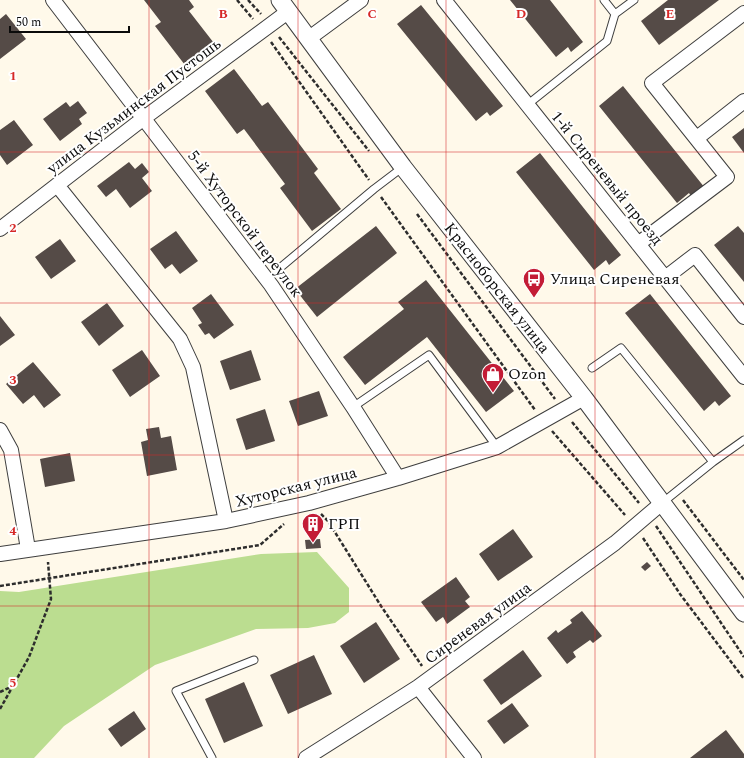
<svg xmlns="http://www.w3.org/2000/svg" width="744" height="758" font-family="Spectral,serif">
  <rect width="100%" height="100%" fill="#fff9ea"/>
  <!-- forest -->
  <path fill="#bbdd90" d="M317 552 349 588V612L335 623 308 628 256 629 155 665 64 726 34 758H0V591L19 592 261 554Z"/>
  <!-- building -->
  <path fill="#554b47" d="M144 0H189L194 7 189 11 217 47 188 69 155 26 161 22Z
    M510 0H550L583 42 571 52 568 47 556 57Z
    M668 0H719L659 45 641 21Z
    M421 5 503 106 490 116 487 112 476 121 397 24Z
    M6 14 26 39 0 59V19Z
    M234 69 262 106 268 102 318 169 314 173 341 209 312 231 280 188 285 184 244 129 237 134 205 91Z
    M623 86 705 188 692 198 689 193 677 203 599 106Z
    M78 101 87 113 79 119 82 124 60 141 43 119 66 102 70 107Z
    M14 120 33 145 7 165 0 155V130Z
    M744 128V153L732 137Z
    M540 153 621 255 609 265 606 260 594 270 516 172Z
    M129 162 135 169 142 163 149 172 142 178 152 191 130 208 116 189 106 197 97 186Z
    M376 226 397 253 317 317 295 289Z
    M738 226 744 233V282L714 245Z
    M176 231 198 261 180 274 172 264 165 269 150 249Z
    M60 239 76 261 51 279 35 257Z
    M426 280 514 391 486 412 427 337 365 385 343 357 404 309 398 302Z
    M211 294 234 325 214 339 209 333 205 335 198 325 202 323 192 308Z
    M650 294 731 396 719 406 715 401 704 411 625 313Z
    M107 303 124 326 99 346 81 322Z
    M0 316 15 335 0 346Z
    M142 350 160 376 130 397 112 370Z
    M251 350 261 380 230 390 220 361Z
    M33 362 61 395 44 408 34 395 23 404 6 384Z
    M319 391 328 416 298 426 289 401Z
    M265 409 275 441 246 450 236 419Z
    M159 427 161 438 171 436 177 470 147 476 141 442 148 440 146 429Z
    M70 453 75 481 45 487 40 459Z
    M513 529 533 557 498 581 479 554Z
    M320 539 321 548 306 549 305 540Z
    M647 562 651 566 645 571 641 567Z
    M456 577 470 597 465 601 470 607 447 624 443 617 436 622 421 602Z
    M582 611 602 636 593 643 590 640 573 652 576 657 567 664 547 638 556 630 558 633 572 623 570 620Z
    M376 622 400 659 364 683 340 646Z
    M523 650 542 676 501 705 483 680Z
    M314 655 332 694 288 714 270 675Z
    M244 682 263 726 224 743 205 699Z
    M512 703 529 726 504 744 487 721Z
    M134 711 146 729 121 747 108 729Z
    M726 730 744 754V758H690Z"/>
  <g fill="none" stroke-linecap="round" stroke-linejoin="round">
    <!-- service casing -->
    <g stroke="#3e3e3e" stroke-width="9">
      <path id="service" d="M604 0 615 14 634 0
        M527 105 607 41 615 14
        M281 267 374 189 403 167
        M592 368 621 348 713 462
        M353 407 429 355 497 447
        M662 503 713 462 744 440
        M212 758 176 691 254 660"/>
    </g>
    <!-- minor casing -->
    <g stroke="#3e3e3e" stroke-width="16">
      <path id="minor" d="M53 0 271 285 353 407 398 478
        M444 0 744 377
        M308 39 361 0
        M697 138 744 101
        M57 185 180 339 193 367 226 521
        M0 229 144 118 289 11
        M638 244 727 177 652 83 744 13
        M665 278 695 255 744 317
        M0 430 11 450 28 549
        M0 554 226 521 309 503 398 478 497 447 584 398
        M418 687 474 758
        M306 758 418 687 615 543 662 503"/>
    </g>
    <!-- tertiary casing -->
    <g stroke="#3e3e3e" stroke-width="19">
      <path id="tertiary" d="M280 0 403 167 584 398 744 613"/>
    </g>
    <!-- path -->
    <path stroke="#2d2d2d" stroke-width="2.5" stroke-dasharray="4 2" stroke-linecap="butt" d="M237 0 253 19
      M248 0 261 14
      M279 37 369 151
      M271 42 369 180
      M381 197 535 410
      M417 214 555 399
      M572 422 639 503
      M552 431 625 515
      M683 500 744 580
      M321 514 328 521 381 606 422 666
      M656 526 744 657
      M643 538 680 594 744 679
      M0 586 260 545 284 524
      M0 692 13 686
      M0 709 29 657 51 599 48 562"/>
    <!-- service -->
    <use href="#service" stroke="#fff" stroke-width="7"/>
    <!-- minor -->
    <use href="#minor" stroke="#fff" stroke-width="14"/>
    <!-- tertiary -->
    <use href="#tertiary" stroke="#fff" stroke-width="17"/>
  </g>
  <!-- grid -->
  <path fill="none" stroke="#d62828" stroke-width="1" stroke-opacity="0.55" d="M149 0V758M298 0V758M446 0V758M595 0V758M0 152H744M0 303H744M0 455H744M0 606H744"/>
  <!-- icons -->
  <defs>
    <g id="bus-pin" transform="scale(1.15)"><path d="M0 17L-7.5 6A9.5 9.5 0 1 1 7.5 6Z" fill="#c31c36" stroke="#fff"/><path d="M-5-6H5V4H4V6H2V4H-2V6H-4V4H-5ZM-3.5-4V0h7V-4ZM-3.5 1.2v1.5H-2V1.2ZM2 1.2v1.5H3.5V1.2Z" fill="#fff"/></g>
    <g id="shop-pin" transform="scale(1.15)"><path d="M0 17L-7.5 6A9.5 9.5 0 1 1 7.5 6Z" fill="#c31c36" stroke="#fff"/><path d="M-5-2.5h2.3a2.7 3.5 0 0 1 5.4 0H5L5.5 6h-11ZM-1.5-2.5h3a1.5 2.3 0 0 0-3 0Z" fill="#fff"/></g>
    <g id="building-pin" transform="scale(1.15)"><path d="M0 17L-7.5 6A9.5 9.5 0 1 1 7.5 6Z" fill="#c31c36" stroke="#fff"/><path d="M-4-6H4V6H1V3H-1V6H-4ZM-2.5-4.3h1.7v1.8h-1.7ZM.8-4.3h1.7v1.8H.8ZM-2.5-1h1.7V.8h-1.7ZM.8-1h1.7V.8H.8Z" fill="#fff"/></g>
  </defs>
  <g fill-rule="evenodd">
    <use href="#bus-pin" x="534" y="279"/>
    <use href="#shop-pin" x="493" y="374"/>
    <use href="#building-pin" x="313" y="524"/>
  </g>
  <g text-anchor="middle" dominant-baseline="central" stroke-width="4" stroke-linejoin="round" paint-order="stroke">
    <!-- street labels -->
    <g font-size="16" fill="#0b0b0b" stroke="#fff">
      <text transform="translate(134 106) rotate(-37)">улица Кузьминская Пустошь</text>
      <text transform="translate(607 178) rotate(51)">1-й Сиреневый проезд</text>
      <text transform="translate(245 224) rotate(53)">5-й Хуторской переулок</text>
      <text transform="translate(497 288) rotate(52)">Красноборская улица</text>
      <text transform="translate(296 487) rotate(-14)">Хуторская улица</text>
      <text transform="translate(478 623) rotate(-36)">Сиреневая улица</text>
    </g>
    <!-- poi labels -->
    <g font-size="16" fill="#0b0b0b" stroke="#fff" text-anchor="start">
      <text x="550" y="279">Улица Сиреневая</text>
      <text x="508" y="374">Ozon</text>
      <text x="328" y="524">ГРП</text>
    </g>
  </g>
  <g font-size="13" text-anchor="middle" font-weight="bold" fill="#d62828" stroke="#fff" stroke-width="4" stroke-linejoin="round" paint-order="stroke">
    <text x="223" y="18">B</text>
    <text x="372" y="18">C</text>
    <text x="521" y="18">D</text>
    <text x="670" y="18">E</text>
    <text x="13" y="80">1</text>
    <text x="13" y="232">2</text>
    <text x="13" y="384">3</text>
    <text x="13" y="535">4</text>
    <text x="13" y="687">5</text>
  </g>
  <!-- scale -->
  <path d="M10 26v6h119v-6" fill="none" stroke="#0b0b0b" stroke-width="2"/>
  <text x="16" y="26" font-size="12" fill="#0b0b0b" stroke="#ffffff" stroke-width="3" paint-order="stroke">50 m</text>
</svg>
